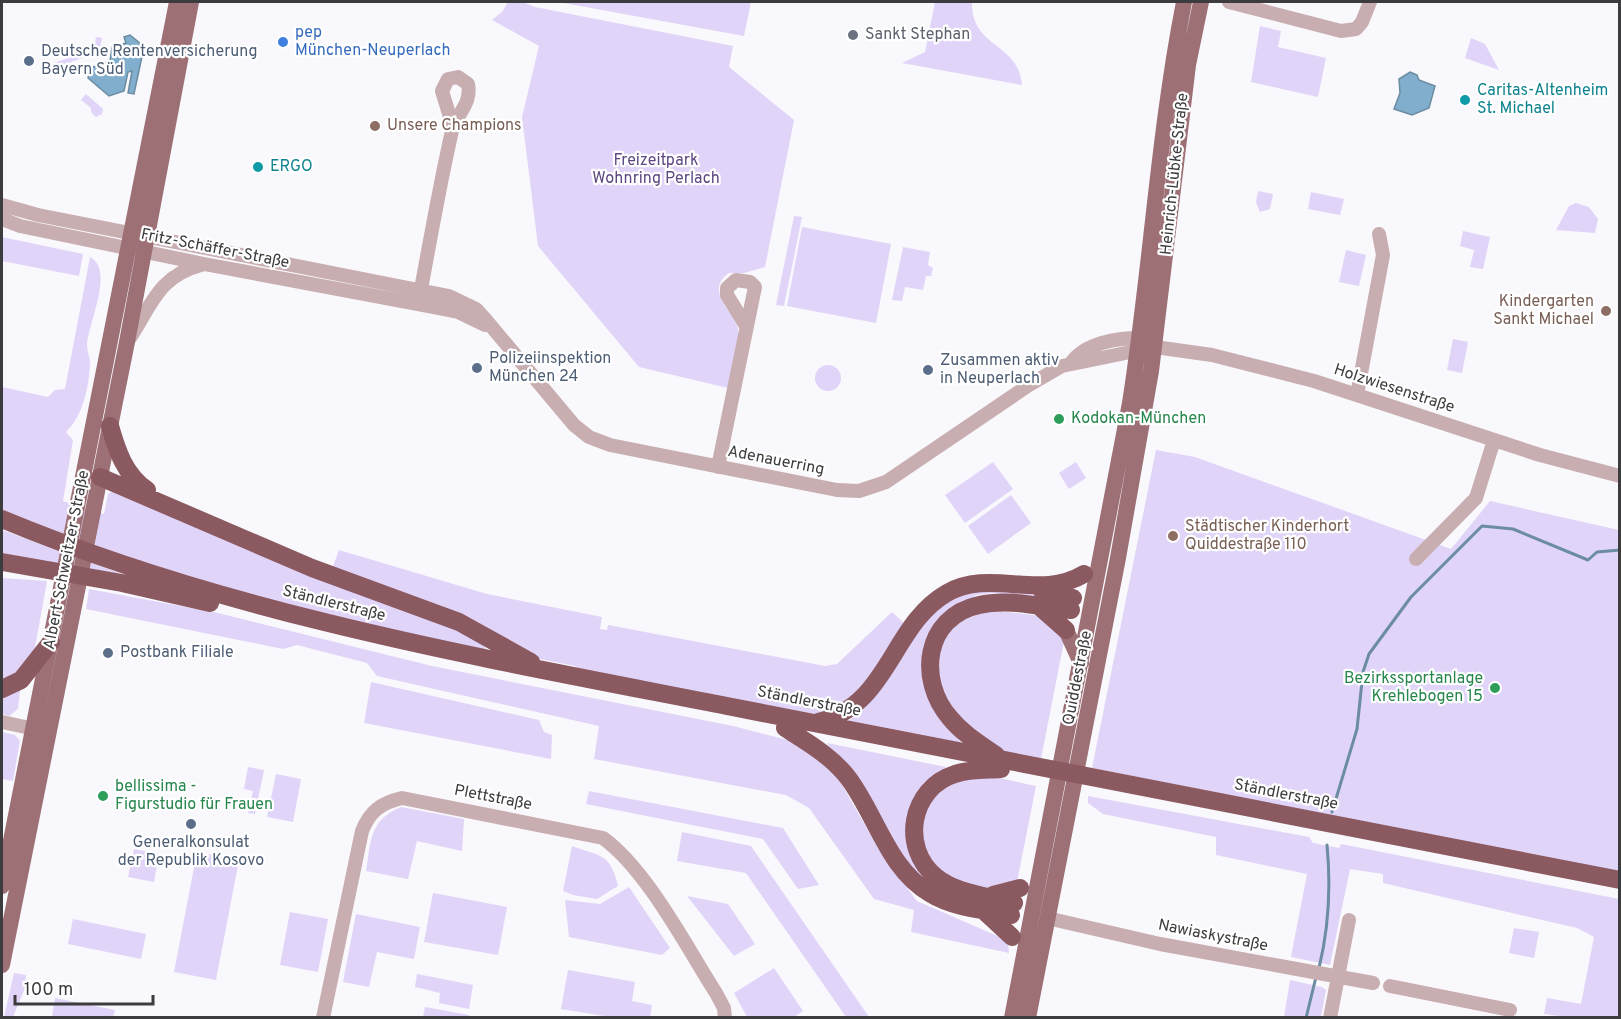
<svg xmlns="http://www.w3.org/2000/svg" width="1621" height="1019" font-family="Overpass,sans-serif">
  <rect width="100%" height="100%" fill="#f9f8fc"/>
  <!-- green -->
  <path fill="#e1d4f9" d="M508 2H522L535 7 733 46 729 67 794 120 765 267 744 273H729C701 293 740 314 739 336 738 353 732 371 728 388L639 367 538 246 522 117 539 46 492 20 502 12Z
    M558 2H751L744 36Z
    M935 2H972C971 49 1018 41 1022 85L902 63 925 52Z
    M1260 26 1281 31 1278 47 1326 58 1318 97 1251 82Z
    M96 37 102 38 99 52 40 73 41 68 94 48Z
    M1471 38 1485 44 1499 70 1465 58Z
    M86 94 103 109 102 114 96 117 91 112V108L81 100Z
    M1258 191 1273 194 1270 209 1260 212 1256 202Z
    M1311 192 1344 199 1340 215 1308 209Z
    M1576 203 1589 207 1598 219 1595 233 1556 230 1569 206Z
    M794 216 802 217 784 306 776 305Z
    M802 227 891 244 876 323 787 306Z
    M1463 231 1490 237 1483 269 1470 267 1474 250 1460 246Z
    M2 237 83 254 79 276 2 261Z
    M903 247 930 252 928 265 933 268 931 276H926L923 290 905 287 902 301 892 300Z
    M1346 250 1366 255 1359 286 1339 282Z
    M90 257C115 270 88 323 87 345 87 351 90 357 90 363 89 387 83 416 66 432L73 440 63 501 104 514 108 494 115 490 434 617 482 643 488 653 305 610 168 572 2 511V387L48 397 55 390 65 389Z
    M1453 339 1468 342 1462 373 1447 370Z
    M815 378a13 13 0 1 1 26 0a13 13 0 1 1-26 0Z
    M1156 450 1195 457 1451 549 1490 501 1619 530V873L1092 768Z
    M993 462 1013 489 965 523 945 495Z
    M1076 462 1086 478 1069 489 1059 473Z
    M1011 495 1031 523 988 554 968 526Z
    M2 530 122 574 2 556Z
    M339 550 487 594 602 617 600 629 607 630 608 625 825 666 837 664 892 612 906 625 855 701 827 716 587 674 575 666 540 659 332 569Z
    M2 578 47 581 34 653 27 670 2 682Z
    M89 589 218 613 432 666 733 726 788 740 817 755 837 776 879 850 917 901 1002 938 1008 944 1009 953 911 932 914 910 874 899 809 808 786 795 594 759 599 726 377 676 367 663 297 645 283 649 86 609Z
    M1007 589 1072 601 993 593 976 595 930 635 950 731 965 746 846 722C893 697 905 621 957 595 969 589 992 590 1007 589Z
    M989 610 1041 616 1065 636 1041 759 1007 754 972 736 940 691 936 656 954 624Z
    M371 682 539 720 544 732 552 735 551 759 364 723Z
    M20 690 18 709 9 716 2 714V695Z
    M2 732 15 735 20 741 13 781 2 779Z
    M827 743 946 767 938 773 913 856 1013 910 915 876Z
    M248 767 264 770 255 814 248 813 253 791 244 789Z
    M276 774 301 779 293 822 267 817Z
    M985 775 1036 786 1016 887 975 888 939 872 921 844V812L952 779Z
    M589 791 783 828 819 885 798 889 763 839 586 804Z
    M1088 796 1309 837 1313 843 1339 848 1341 844 1619 899V1017H1566L1544 1014 1547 998 1581 1004 1594 937 1577 928 1383 883V874L1350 869 1330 965 1291 957 1307 874 1216 855V837L1103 814 1088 803Z
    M401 807 464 819 462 851 417 841 408 879 366 871C371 841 369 820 401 807Z
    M682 832 751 846 869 1017H846L746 873 677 861Z
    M572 846C602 857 610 853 618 886L597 899 573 895 563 891Z
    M134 849 159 854 154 882 128 877Z
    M197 852 239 860 216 980 174 972Z
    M629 887 670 948 662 955 569 937 565 900 600 904Z
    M433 893 507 907 498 955 424 942Z
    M687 896 728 904 755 944 734 956Z
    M290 912 328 919 318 972 280 965Z
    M356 914 420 927 414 959 377 952 369 987 343 982Z
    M73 919 146 934 141 959 68 944Z
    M1514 928 1539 932 1534 958 1509 953Z
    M774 968 803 1011 794 1017H747L734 993Z
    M568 970 635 982 632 1001 652 1005 650 1017H610L561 1009Z
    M14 973 26 975 25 988 13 1017H4Z
    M417 974 473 985 469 1009 439 1003 440 993 415 987Z
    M1290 980 1322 987 1326 990 1321 1017H1284Z
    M55 998 115 1010 113 1017H52Z
    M425 1007 469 1015V1017H423Z"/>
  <!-- water -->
  <path fill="#80aecc" stroke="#6c8ca1" stroke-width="1.5" d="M130 35 142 45 143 52 134 94 128 93 132 71 128 72 124 91 109 96 88 78 90 68 110 61 112 47 126 43 124 37Z
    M1410 72 1417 75 1419 80 1435 86 1429 108 1412 115 1394 109 1400 93 1399 79Z"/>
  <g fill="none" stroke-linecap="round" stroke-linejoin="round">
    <!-- stream -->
    <path stroke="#6c8ca1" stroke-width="3" d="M1332 812 1357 729 1363 672 1369 654 1411 597 1482 526 1513 529 1588 560 1597 552 1620 550
      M1319 968C1329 927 1331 887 1327 845
      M1306 1018 1316 977"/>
    <!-- minor -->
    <path stroke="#c8aeb1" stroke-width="14" d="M1229 2 1341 31 1356 29 1362 22 1370 2
      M2 205 38 215 449 296 476 309 486 320 574 425 589 437 610 445 837 490 859 491 886 482 1029 385 1062 366 1155 347 1212 355 1314 381 1540 455 1620 476
      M2 219 20 226 204 264 434 307 458 312 485 325
      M422 297 421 289C431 236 440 183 452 131 457 113 472 104 468 84L458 77 448 79 442 91 453 127
      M130 338C152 304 159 276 201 265
      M1071 363C1085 343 1116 338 1140 338L1147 342
      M1357 395 1383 255 1379 234
      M718 467 755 287 750 282 736 280 727 288V295L746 326
      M1416 559 1476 498 1494 440
      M2 722 44 731
      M1047 918 1160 944 1373 983
      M1390 986 1510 1010
      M323 1018 362 831C370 811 381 803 402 798L603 838C647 870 686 946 716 993L724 1008 725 1018
      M1330 1018 1349 920"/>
    <!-- major -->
    <path stroke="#9c7075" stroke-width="16" d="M1066 630 1081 663
      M2 886 177 2
      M2 965 127 342 191 2
      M1012 1018 1130 403C1151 269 1158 134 1184 2
      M1028 1018 1118 558 1151 371 1188 65 1201 2"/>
    <!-- highway -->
    <path stroke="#8b5960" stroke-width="18" d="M110 426C117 451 125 475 147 490
      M100 477 312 568 459 622 531 662
      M2 519C233 615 482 658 727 706 1024 765 1322 822 1620 880
      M2 562 122 583 210 603
      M1042 591 1073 598
      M1040 607 1066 630
      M2 689 21 680 51 642
      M818 722C889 706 891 625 947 593 991 568 1039 601 1084 574
      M785 728C807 742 833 757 849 779 877 817 888 869 931 894 954 908 985 910 1011 915
      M997 756C980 744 963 734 950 718 917 680 924 617 979 605 1009 598 1041 607 1071 610
      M1001 769C986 770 969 769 955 774 910 788 900 848 936 877 957 894 989 896 1014 903
      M993 895 1020 888
      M984 911 1012 937"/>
  </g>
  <!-- markers -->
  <circle fill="#6b7280" stroke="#fff" stroke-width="2" cx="853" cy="35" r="6"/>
  <circle fill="#3f7fe0" stroke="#fff" stroke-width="2" cx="283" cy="42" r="6"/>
  <g fill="#5c6f8a" stroke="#fff" stroke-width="2">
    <circle cx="29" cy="61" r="6"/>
    <circle cx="477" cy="368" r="6"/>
    <circle cx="928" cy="370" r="6"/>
    <circle cx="108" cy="653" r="6"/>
    <circle cx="191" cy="824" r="6"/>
  </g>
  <g fill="#0f9aa8" stroke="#fff" stroke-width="2">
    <circle cx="1465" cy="100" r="6"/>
    <circle cx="258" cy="167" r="6"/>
  </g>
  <g fill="#8d6e63" stroke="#fff" stroke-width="2">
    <circle cx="375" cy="126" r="6"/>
    <circle cx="1606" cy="311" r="6"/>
    <circle cx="1173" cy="536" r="6"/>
  </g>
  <g fill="#2e9e5b" stroke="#fff" stroke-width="2">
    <circle cx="1059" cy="419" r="6"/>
    <circle cx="1495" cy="688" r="6"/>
    <circle cx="103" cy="796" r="6"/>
  </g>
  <g text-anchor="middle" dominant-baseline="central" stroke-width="4.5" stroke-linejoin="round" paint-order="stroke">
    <!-- shop labels -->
    <g font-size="16" fill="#366cbe" stroke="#fff" text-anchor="start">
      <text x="295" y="33">pep<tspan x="295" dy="18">München-Neuperlach</tspan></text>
    </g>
    <!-- worship labels -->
    <g font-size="16" fill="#5b616d" stroke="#fff" text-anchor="start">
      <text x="865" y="35">Sankt Stephan</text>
    </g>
    <!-- service labels -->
    <g font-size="16" fill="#4e5e75" stroke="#fff" text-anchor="start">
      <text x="41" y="52">Deutsche Rentenversicherung<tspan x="41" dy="18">Bayern Süd</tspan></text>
      <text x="489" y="359">Polizeiinspektion<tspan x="489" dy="18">München 24</tspan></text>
      <text x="940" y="361">Zusammen aktiv<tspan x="940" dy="18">in Neuperlach</tspan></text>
      <text x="120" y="653">Postbank Filiale</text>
      <text x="191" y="843" text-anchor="middle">Generalkonsulat<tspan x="191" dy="18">der Republik Kosovo</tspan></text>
    </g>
    <!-- culture labels -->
    <g font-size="16" fill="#0d838f" stroke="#fff" text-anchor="start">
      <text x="1477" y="91">Caritas-Altenheim<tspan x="1477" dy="18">St. Michael</tspan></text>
      <text x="270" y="167">ERGO</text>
    </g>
    <!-- education labels -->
    <g font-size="16" fill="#785e54" stroke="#fff" text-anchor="start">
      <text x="387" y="126">Unsere Champions</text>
      <text x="1594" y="302" text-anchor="end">Kindergarten<tspan x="1594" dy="18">Sankt Michael</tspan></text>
      <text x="1185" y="527">Städtischer Kinderhort<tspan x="1185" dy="18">Quiddestraße 110</tspan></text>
    </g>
    <!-- park labels -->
    <g font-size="16" fill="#5e4781" stroke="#fff">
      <text x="656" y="161">Freizeitpark<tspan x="656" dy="18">Wohnring Perlach</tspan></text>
    </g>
    <!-- street labels -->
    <g font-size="16" fill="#3c3b3d" stroke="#fff">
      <text transform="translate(1175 174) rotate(-84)">Heinrich-Lübke-Straße</text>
      <text transform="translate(215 249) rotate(11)">Fritz-Schäffer-Straße</text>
      <text transform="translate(1394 389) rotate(18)">Holzwiesenstraße</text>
      <text transform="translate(776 461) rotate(11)">Adenauerring</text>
      <text transform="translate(67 560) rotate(-79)">Albert-Schweitzer-Straße</text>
      <text transform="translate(334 604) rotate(14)">Ständlerstraße</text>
      <text transform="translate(1078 678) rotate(-79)">Quiddestraße</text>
      <text transform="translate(809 702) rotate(11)">Ständlerstraße</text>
      <text transform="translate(1286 795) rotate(11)">Ständlerstraße</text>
      <text transform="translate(493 798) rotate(11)">Plettstraße</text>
      <text transform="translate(1213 936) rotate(11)">Nawiaskystraße</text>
    </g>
    <!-- leisure labels -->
    <g font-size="16" fill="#27864d" stroke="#fff" text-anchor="start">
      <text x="1071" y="419">Kodokan-München</text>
      <text x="1483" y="679" text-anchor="end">Bezirkssportanlage<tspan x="1483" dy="18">Krehlebogen 15</tspan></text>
      <text x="115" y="787">bellissima -<tspan x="115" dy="18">Figurstudio für Frauen</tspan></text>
    </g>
  </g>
  <!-- border -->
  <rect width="1621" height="1019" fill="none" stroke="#3c3b3d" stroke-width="6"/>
  <!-- scale -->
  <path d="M15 995v9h138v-9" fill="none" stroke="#3c3b3d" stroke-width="3"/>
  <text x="24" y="995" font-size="18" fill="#3c3b3d" stroke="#ffffff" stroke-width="4.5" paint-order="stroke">100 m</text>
</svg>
